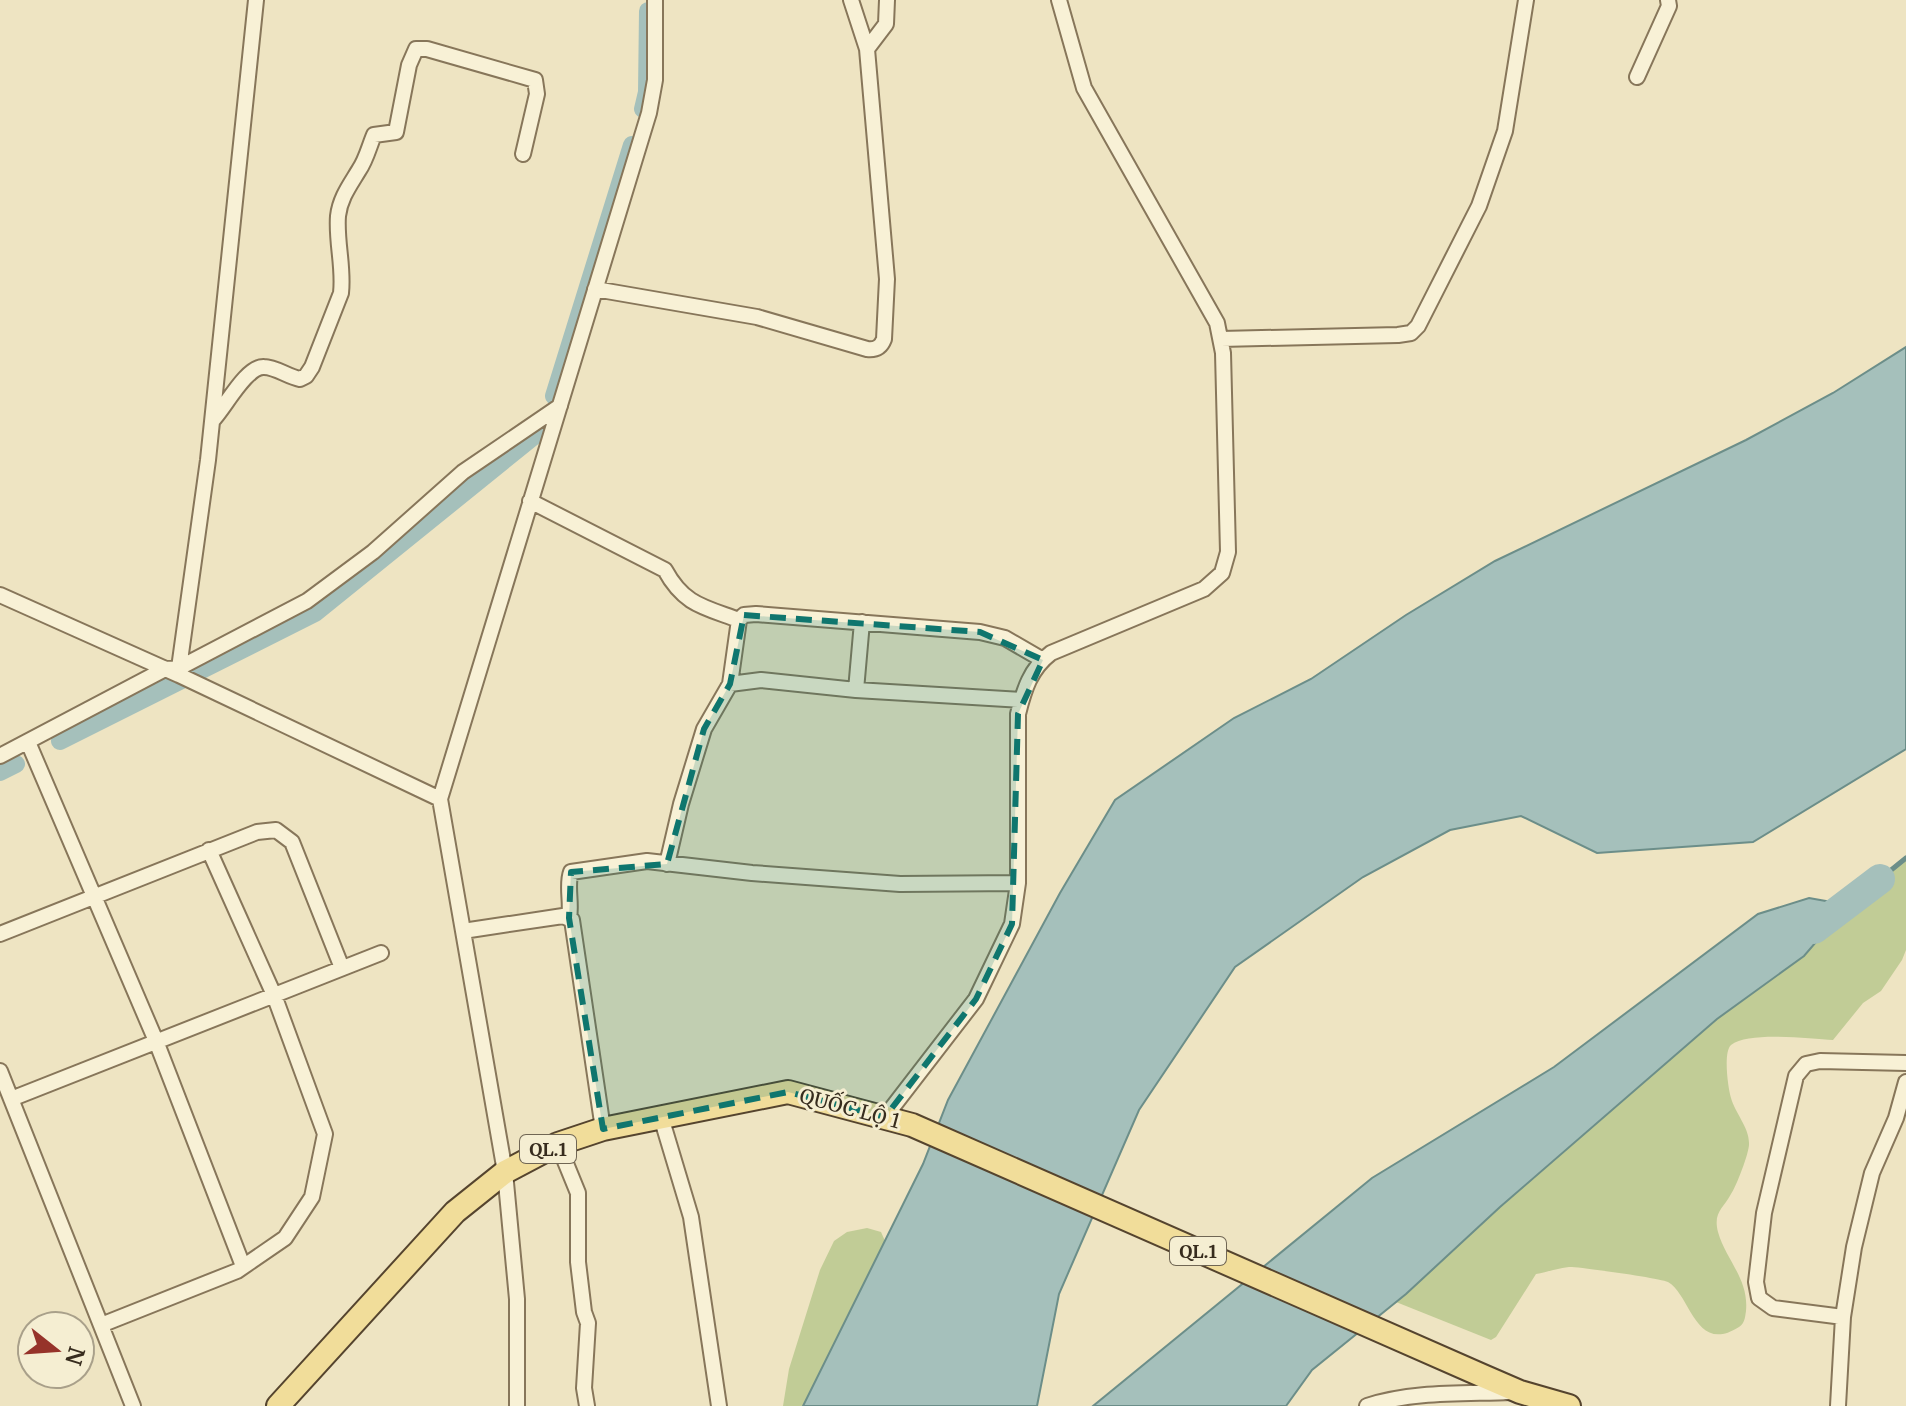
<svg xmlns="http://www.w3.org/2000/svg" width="1906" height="1406" font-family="Merriweather,serif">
  <rect width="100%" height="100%" fill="#eee4c2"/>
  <!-- green -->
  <path fill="#c1cc96" d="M1906 858V950L1902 960 1881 991 1863 1003 1833 1040C1810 1039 1749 1031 1731 1045 1723 1052 1728 1088 1731 1098 1735 1113 1749 1127 1749 1143 1750 1151 1736 1187 1731 1194 1723 1209 1713 1212 1718 1232 1726 1260 1749 1279 1746 1311 1745 1317 1745 1323 1739 1327 1695 1355 1691 1295 1668 1282 1659 1278 1586 1268 1572 1267 1561 1267 1548 1272 1536 1274L1496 1337 1491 1340 1396 1302 1500 1207 1717 1019 1804 956 1848 905Z
    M867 1228 881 1232 885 1241 803 1406H783L789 1369 820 1270 834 1241 847 1232Z"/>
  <!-- water -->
  <path fill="#a5c0bb" stroke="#6c8e89" stroke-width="2" d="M1906 347V749L1753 842 1597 853 1521 816 1450 830 1363 877 1235 967 1139 1110 1059 1294 1037 1406H803L923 1164 948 1100 1060 893 1115 800 1234 718 1311 679 1406 615 1495 561 1746 440 1833 393Z
    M1809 898 1848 905 1804 956 1717 1019 1500 1207 1406 1294 1312 1370 1286 1406H1093L1372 1178 1554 1067 1758 914Z"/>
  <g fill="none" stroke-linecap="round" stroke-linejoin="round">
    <!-- stream -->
    <path stroke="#6c8e89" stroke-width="5" d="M1880 879 1906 858"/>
    <!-- canal -->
    <path stroke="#a5c0bb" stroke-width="18" d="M643 109 647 92 648 11
      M554 396 632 145
      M60 741 315 613 539 432
      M0 772 16 764"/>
    <!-- river -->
    <path stroke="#a5c0bb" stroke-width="30" d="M1814 929 1880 879"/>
    <!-- minor casing -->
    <g stroke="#87765a" stroke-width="18">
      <path id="minor" d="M851 0 867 49
        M1637 77 1669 6 1668 0
        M595 289 757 317 867 349C876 350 881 347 884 339L887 279 867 49 886 24 887 0
        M1221 339 1398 335 1411 333 1418 326 1479 206 1505 131 1526 0
        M212 421C225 408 246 366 264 367 276 367 288 377 300 379L306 376 312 367 341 293C344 267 336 242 338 216 340 198 350 185 359 170 366 160 369 147 374 135L396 132 409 65 416 49H427L535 80 537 94 523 154
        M530 501 665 570C684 605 704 607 739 620
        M0 595 179 675 440 799
        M179 668 307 601 373 552 463 472 560 406
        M730 684 739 620 744 615 756 614 980 632 1005 638 1043 660
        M856 690 862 622
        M28 742 156 1041 243 1266
        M0 756 165 669 179 668 208 460 256 0
        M667 864 681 804 704 729 730 684 761 680 856 690 1021 700
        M569 918C572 903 566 885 571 872L647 861 752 873 900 884 1018 883
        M463 931 563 916 572 920 603 1129
        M0 934 257 832 276 830 292 842 342 968
        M0 1071 133 1406
        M11 1099 381 953
        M661 1117 691 1217 719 1406
        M885 1117 976 999 1012 924 1018 883V714C1024 690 1030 669 1051 653L1204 589 1222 573 1228 552 1223 353 1217 323 1084 88 1059 0
        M558 1144 578 1193V1262L584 1312 588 1323 584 1388 587 1406
        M1843 1317 1773 1308 1759 1298 1756 1282 1764 1213 1796 1076 1806 1064 1820 1061 1906 1063
        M101 1325 237 1271 285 1238 312 1197 325 1134 274 995 209 850
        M517 1406V1299L505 1172 440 799 649 113 655 80V0
        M1367 1406C1413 1391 1464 1394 1511 1392
        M1838 1406 1843 1317 1854 1247 1872 1173 1896 1118 1906 1082"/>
    </g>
    <!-- primary casing -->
    <g stroke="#55442e" stroke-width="26">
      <path id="primary" d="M278 1406 455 1212 505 1172 558 1144 603 1129 788 1092 912 1125 1483 1376 1520 1392 1569 1406"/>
    </g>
    <!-- minor -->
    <use href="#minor" stroke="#f8f1d6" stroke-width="14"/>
    <!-- primary -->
    <use href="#primary" stroke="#f1dd9a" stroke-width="22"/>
  </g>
  <!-- marked area -->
  <path fill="#0f766e" fill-opacity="0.2" stroke="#0f766e" stroke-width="6" stroke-dasharray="16 10" stroke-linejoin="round" d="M744 615 980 632 1043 660 1018 714 1012 924 976 999 885 1117 788 1092 603 1129 569 918 571 872 667 864 704 729 730 684Z"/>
  <g text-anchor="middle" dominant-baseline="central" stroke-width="6" stroke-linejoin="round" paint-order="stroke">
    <!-- shield labels -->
    <g fill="#f5eed2" stroke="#706654" stroke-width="2">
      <rect x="520" y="1135" width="56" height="28" rx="6"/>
      <rect x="1170" y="1237" width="56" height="28" rx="6"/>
    </g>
    <g font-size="18" font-weight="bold" fill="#372c1e">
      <text x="548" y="1149">QL.1</text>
      <text x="1198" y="1251">QL.1</text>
    </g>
    <!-- street labels -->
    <g font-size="20" fill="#372c1e" stroke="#f5eed2">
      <text transform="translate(850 1108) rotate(15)">QUỐC LỘ 1</text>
    </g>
  </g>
  <!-- north arrow -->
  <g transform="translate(56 1350) rotate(107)"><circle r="38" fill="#f5eed2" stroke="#a9a08a" stroke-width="2"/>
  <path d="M0-6L14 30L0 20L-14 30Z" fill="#96332a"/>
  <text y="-12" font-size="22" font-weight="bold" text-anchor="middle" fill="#372c1e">N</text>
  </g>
</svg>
